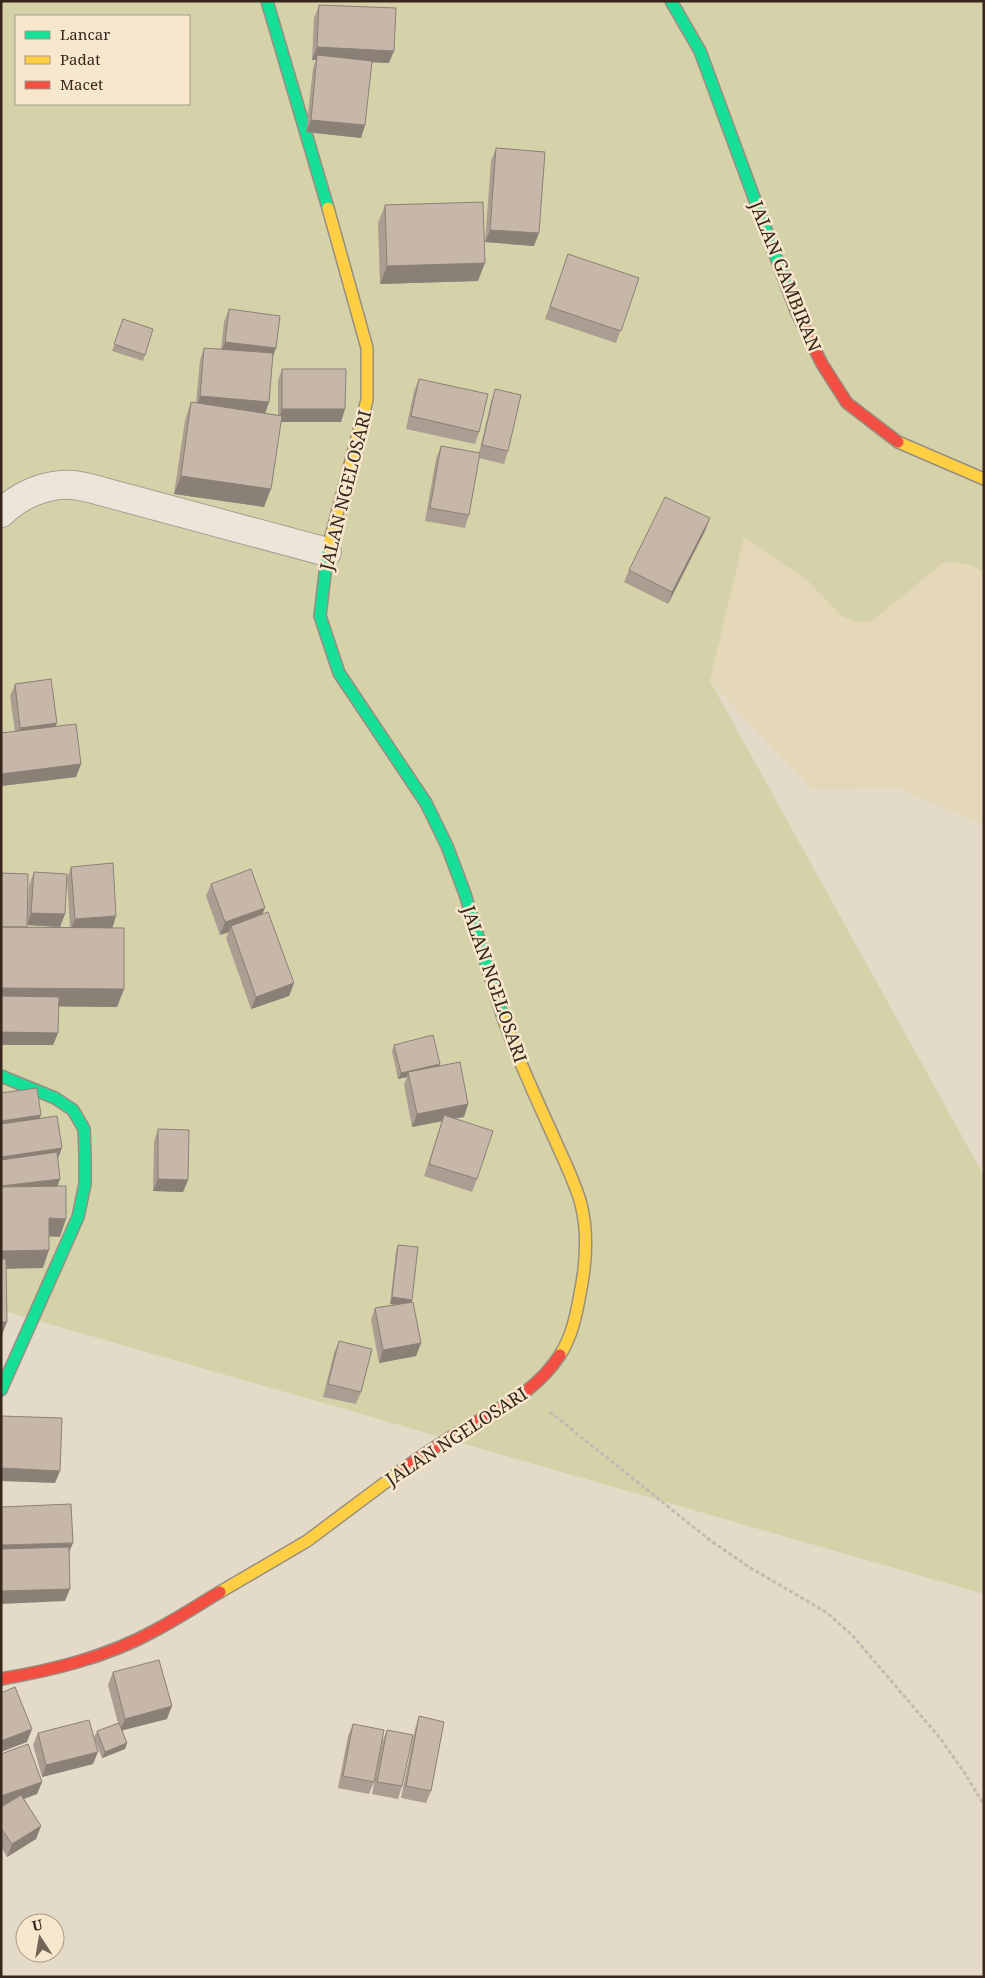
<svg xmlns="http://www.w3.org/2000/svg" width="985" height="1978" font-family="'Noto Serif',serif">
  <rect width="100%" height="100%" fill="#e3dac8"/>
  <!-- farmland -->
  <path fill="#e4d8b8" d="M743 536 808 581 841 616 872 621 944 562 968 564 984 572V825L901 789 812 790 710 681 713 619Z"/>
  <!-- green -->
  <path fill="#d5d2aa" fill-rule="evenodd" d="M1 1H984V572L968 564 944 562 872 621 857 622 841 616 808 581 744 537 710 681 984 1176V1594L1 1310ZM16 16H189V104H16Z"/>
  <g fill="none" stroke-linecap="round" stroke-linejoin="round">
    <!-- street casing -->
    <g stroke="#a89f92" stroke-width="30">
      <path id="street" d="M1 513C20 495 46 483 73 485 83 486 94 489 104 492L327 552"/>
    </g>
    <!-- fast casing -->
    <g stroke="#978e82" stroke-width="14">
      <path id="fast" d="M267 1 328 208
        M671 1 700 51 787 287
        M328 548 320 616 339 673 426 803 447 846 465 894 503 1018
        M1 1076 55 1098 73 1110 84 1129 85 1155V1184L78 1217 1 1390"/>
    </g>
    <!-- slow casing -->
    <g stroke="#978e82" stroke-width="14">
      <path id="slow" d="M328 208 367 348V400L328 548
        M898 442 984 479
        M503 1018C518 1060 537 1100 555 1140 564 1161 575 1182 581 1204 588 1232 586 1265 580 1294 576 1316 572 1336 560 1355
        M220 1592 307 1541 402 1470"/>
    </g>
    <!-- jam casing -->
    <g stroke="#978e82" stroke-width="14">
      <path id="jam" d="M787 287 797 313 822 364 847 403 898 442
        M402 1470C425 1453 449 1438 473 1424 508 1403 537 1390 560 1355
        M1 1679C53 1670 107 1657 154 1631 177 1619 198 1605 220 1592"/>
    </g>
    <!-- path -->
    <path stroke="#c3bbb1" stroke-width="3" stroke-dasharray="4 2.5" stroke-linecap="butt" d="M550 1412 711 1541 749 1567 826 1612 853 1636 940 1738 964 1772 984 1805"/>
    <!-- street -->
    <use href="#street" stroke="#ebe5da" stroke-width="28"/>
    <!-- fast -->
    <use href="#fast" stroke="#16e098" stroke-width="11"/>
    <!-- slow -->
    <use href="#slow" stroke="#ffcf43" stroke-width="11"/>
    <!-- jam -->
    <use href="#jam" stroke="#f24e42" stroke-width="11"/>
  </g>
  <!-- wall -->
  <path fill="#ab9d91" d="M319 5 389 63 371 62 365 125 361 138 306 132 313 68 316 60H312L314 18Z
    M496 148 534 246 485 242 491 161Z
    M385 205 478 281 380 284 378 223Z
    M568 254 639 278 616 343 545 319Z
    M229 309 276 348 273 357 269 402 265 413 278 415V381L282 369 345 409 341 422H281L264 507 174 494 185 420 191 402 196 403 200 360 204 348 221 349 224 322Z
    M123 319 153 329 143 361 112 351Z
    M419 379 479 432 475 444 406 429 414 391Z
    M495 389 508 451 504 464 479 458 469 515 465 528 425 521 436 459 441 446 479 453 491 402Z
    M710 518 705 531 668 604 624 582 629 570Z
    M15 684 57 723 55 727 81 764 76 777 1 786V733L15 732 10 696Z
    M71 867 116 916 112 928 124 989 117 1007 58 1006V1033L53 1045H1V873L27 927 70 928 67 879Z
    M34 872 65 914 60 927 27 925 29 885Z
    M211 884 262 914 294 983 289 996 251 1009 226 938 229 932 220 935 206 896Z
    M394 1045 439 1066 468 1104 464 1117 454 1118 477 1179 472 1192 424 1176 442 1121 412 1127 404 1085 407 1077 398 1079 392 1051Z
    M158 1129 188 1180 183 1192 153 1191 154 1142Z
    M398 1245 421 1343 416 1356 379 1363 371 1320 375 1308 396 1304H390L396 1251Z
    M339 1341 361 1392 356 1404 323 1397 334 1353Z
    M113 1672 167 1719 122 1730 127 1743 125 1749 102 1758 94 1738 97 1731 118 1723 108 1685Z
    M419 1716 431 1791 426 1803 401 1798 415 1729Z
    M353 1724 374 1782 369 1794 338 1788 348 1736Z
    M387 1730 402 1786 398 1799 372 1794 382 1742Z
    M38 1733 93 1764 42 1777 33 1745Z
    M1 1754 42 1782 37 1794 24 1799 41 1826 36 1839 7 1857 1 1847Z"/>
  <!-- shaded-wall -->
  <path fill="#8b8076" d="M317 47 394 51 389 63 317 60V55L316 60H312Z
    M311 120 365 125 361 138 306 132Z
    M490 230 539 233 534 246 485 242Z
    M485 263 478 281 380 284 387 266Z
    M225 342 276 348 271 361 220 354Z
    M200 396 269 402 265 414 196 409Z
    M282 409H345L341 422H278Z
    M181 476 271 489 264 507 174 494Z
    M710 518 705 531 668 604 672 592Z
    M57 723 52 736 16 740 20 728Z
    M81 764 76 777 1 786V774Z
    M265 908 260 920 231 926 229 932 220 935 225 922Z
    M31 913 65 914 60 927 27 925Z
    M116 916 112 929 70 931 75 919Z
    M294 983 289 996 251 1009 256 997Z
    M1 988 124 989 117 1007 1 1006Z
    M1 1032 58 1033 53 1045H1Z
    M440 1064 438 1070 408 1072 407 1077 398 1079 401 1073Z
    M468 1104 464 1117 412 1127 417 1114Z
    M41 1115 36 1128 1 1132V1121Z
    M62 1148 57 1161 1 1169V1157Z
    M60 1179 56 1191 1 1198V1186Z
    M158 1179 188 1180 183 1192 153 1191Z
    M49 1218 66 1219 60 1237 42 1236Z
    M49 1250 43 1268 1 1269V1251Z
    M392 1297 412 1300 410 1306 390 1304Z
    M1 1322H7L2 1335H1Z
    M421 1343 416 1356 379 1363 383 1350Z
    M1 1468 60 1471 55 1483 1 1481Z
    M73 1543 68 1555 1 1558V1545Z
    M70 1589 65 1601 1 1604V1591Z
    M172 1706 167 1719 120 1731 125 1719Z
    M32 1729 27 1742 1 1752V1741Z
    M127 1743 125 1749 102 1758 105 1752Z
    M98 1752 93 1764 42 1777 46 1765Z
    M42 1782 37 1794 1 1807V1796Z
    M41 1826 36 1839 7 1857 12 1844Z"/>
  <!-- building -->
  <path fill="#c7b7a9" stroke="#8b8076" d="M319 5 396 8 394 51 317 47Z
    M317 55 372 61 365 125 311 120Z
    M496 148 545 152 539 233 490 230Z
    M483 202 485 263 387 266 385 205Z
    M568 254 639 278 621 331 550 307Z
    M229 309 280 316 276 348 225 342Z
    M123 319 153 329 145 355 114 344Z
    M204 348 273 353 269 402 200 396Z
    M282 369H346L345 409H282Z
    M419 379 488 394 479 432 411 416Z
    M495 389 521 395 508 451 482 445Z
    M191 402 282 416 271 489 181 476Z
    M441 446 480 453 469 515 430 508Z
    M665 497 710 518 672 592 629 570Z
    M51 679 57 723 20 728 15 684Z
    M76 724 81 764 1 774V733Z
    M113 863 116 916 75 919 71 867Z
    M251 869 265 908 225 922 211 884Z
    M34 872 67 874 65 914 31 913Z
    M1 873 28 874 27 927H1Z
    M268 912 294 983 256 997 231 926Z
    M1 927 124 928V989L1 988Z
    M1 996 59 997 58 1033 1 1032Z
    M433 1035 440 1064 401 1073 394 1045Z
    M460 1062 468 1104 417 1114 408 1072Z
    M37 1088 41 1115 1 1121V1093Z
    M444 1115 493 1131 477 1179 429 1164Z
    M57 1116 62 1148 1 1157V1124Z
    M158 1129 189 1130 188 1180 158 1179Z
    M57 1152 60 1179 1 1186V1160Z
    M66 1186V1219L49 1218V1250L1 1251V1187Z
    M398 1245 418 1247 412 1300 392 1297Z
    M1 1259H6L7 1322H1Z
    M413 1302 421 1343 383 1350 375 1308Z
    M339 1341 372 1349 361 1392 328 1384Z
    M1 1416 62 1418 60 1471 1 1468Z
    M71 1504 73 1543 1 1545V1507Z
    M69 1547 70 1589 1 1591V1549Z
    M159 1660 172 1706 125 1719 113 1672Z
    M15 1687 32 1729 1 1741V1693Z
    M419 1716 444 1722 431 1791 406 1786Z
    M89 1720 98 1752 46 1765 38 1733Z
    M119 1723 127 1743 105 1752 97 1731Z
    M353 1724 384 1730 374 1782 343 1776Z
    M387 1730 413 1735 402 1786 377 1782Z
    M28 1744 42 1782 1 1796V1754Z
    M21 1795 41 1826 12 1844 1 1828V1807Z"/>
  <g text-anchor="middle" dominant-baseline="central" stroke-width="5" stroke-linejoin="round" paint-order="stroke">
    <!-- street labels -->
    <g font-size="18" fill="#36261b" stroke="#f6e7cd">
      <text transform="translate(786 276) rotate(68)">JALAN GAMBIRAN</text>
      <text transform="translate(345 490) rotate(-76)">JALAN NGELOSARI</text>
      <text transform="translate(495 984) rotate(71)">JALAN NGELOSARI</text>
      <text transform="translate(456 1436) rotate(-33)">JALAN NGELOSARI</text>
    </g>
  </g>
  <!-- border -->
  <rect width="985" height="1978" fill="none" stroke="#36261b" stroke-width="5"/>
  <!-- legend -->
  <rect x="15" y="15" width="175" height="90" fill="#f6e7cd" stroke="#a99a86"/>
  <rect x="25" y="31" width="25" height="8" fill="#16e098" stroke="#a99a86"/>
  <text x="60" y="40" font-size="15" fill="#36261b">Lancar</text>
  <rect x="25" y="56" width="25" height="8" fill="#ffcf43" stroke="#a99a86"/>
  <text x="60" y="65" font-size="15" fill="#36261b">Padat</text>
  <rect x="25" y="81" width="25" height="8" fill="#f24e42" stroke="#a99a86"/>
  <text x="60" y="90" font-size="15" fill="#36261b">Macet</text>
  <!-- north arrow -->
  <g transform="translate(40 1938) rotate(348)"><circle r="24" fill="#f6e7cd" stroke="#a99a86"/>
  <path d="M0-4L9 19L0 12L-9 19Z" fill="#736558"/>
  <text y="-8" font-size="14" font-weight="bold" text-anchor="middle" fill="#36261b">U</text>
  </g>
</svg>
